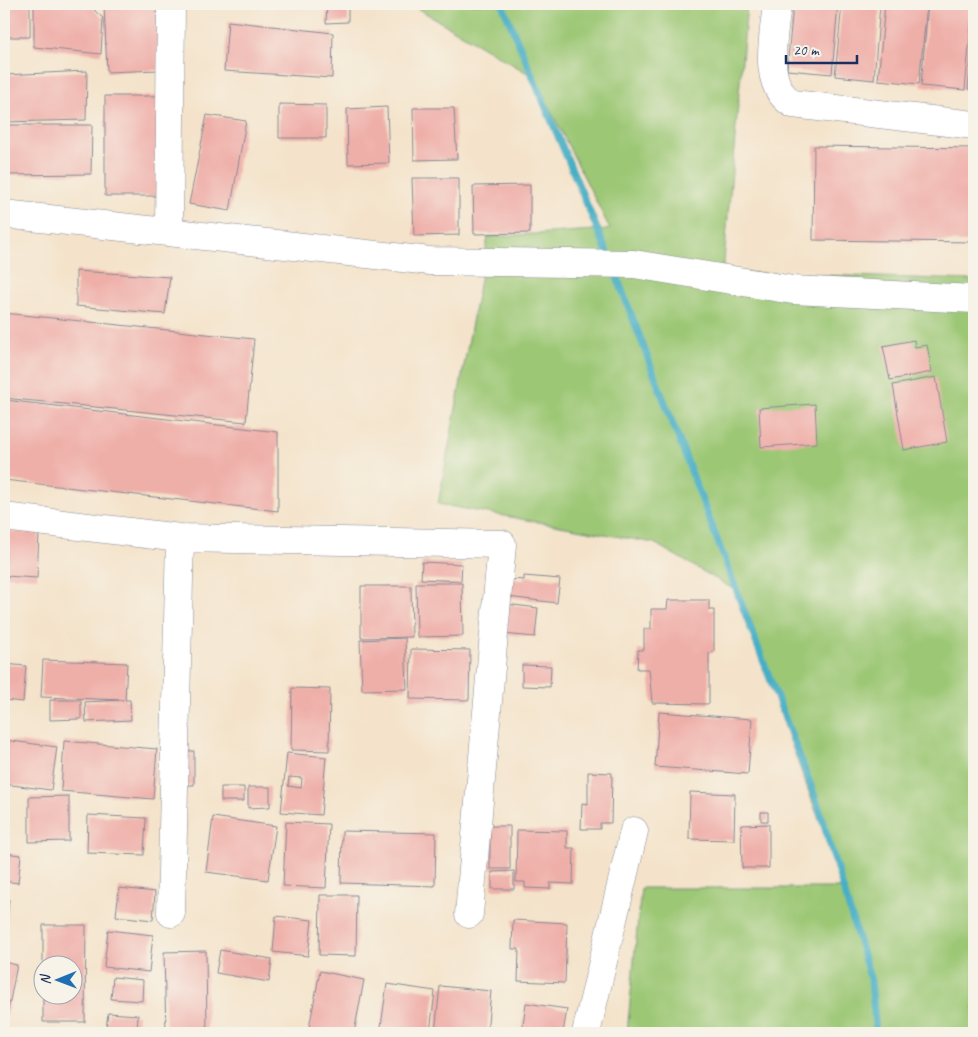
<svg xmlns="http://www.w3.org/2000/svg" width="978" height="1037" font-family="Caveat,sans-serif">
  <rect width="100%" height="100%" fill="#f7f3e8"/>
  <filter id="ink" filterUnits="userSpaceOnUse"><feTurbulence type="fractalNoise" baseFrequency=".02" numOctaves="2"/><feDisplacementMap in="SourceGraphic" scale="10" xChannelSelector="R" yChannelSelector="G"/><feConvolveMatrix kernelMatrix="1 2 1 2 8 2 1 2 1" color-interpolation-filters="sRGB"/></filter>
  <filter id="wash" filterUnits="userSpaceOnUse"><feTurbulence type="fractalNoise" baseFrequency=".0096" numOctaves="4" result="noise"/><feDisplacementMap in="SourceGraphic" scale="20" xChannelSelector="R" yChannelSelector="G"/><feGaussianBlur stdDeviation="1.12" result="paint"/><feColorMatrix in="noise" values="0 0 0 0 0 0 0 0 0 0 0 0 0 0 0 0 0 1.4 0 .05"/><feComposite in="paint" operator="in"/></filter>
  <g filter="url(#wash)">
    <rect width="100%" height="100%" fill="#f4e3ca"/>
    <!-- green -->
    <path fill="#9cc774" stroke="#5c7b69" d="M410 4H747L723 272 974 280V1033H627L641 888H844L735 590 654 543 438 504 488 237 610 229 534 77Z"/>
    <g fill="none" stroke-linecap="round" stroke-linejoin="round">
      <!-- stream -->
      <path stroke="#46afc5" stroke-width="7" d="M502 4 609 257
        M614 269 817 802 871 981 876 1033"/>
    </g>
    <g id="blocks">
      <!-- building -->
      <path fill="#efafa9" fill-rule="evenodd" d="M4 4H30V37H4Z
        M34 4H93L95 11 103 18 101 54 34 47Z
        M104 4H157L159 70 107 72Z
        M327 4H348V22L326 23Z
        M793 4H838L832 74 787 70Z
        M842 4H880L874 80 835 76Z
        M885 4H927L919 84 878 80Z
        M928 4H973L965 90 921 86Z
        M228 21 333 33 332 78 224 71Z
        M973 37H974V90L968 89Z
        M87 71 86 120 4 122V75Z
        M105 96H157L158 196H105Z
        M279 104 326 105V138H279Z
        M387 107 389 163 348 164 347 109Z
        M413 108H454L457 159 414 160Z
        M207 115 246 121 230 211 189 204Z
        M4 125H92L91 174 4 175Z
        M814 146 974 148V242L813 240Z
        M412 178H459V235L414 236Z
        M530 185V233L474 234 473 186Z
        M76 271 170 277 165 314 76 306Z
        M4 313 254 339 246 422 4 398Z
        M914 340 915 347 927 345 932 372 890 380 883 346Z
        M936 377 947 442 904 450 893 385Z
        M5 400 278 432V511L4 480Z
        M815 404 817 443 761 447 759 408Z
        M7 531 39 533 37 578 5 576Z
        M422 562 462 564 461 581 421 579Z
        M524 576 560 579 557 603 508 597 510 579 524 580Z
        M416 583H462L463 636 417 637Z
        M361 586H411L412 637 361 638Z
        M668 600H709V610H714V652L709 653V704L652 703 649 669H637L638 650H644V629H651V609H667Z
        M506 604 538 608 535 637 503 634Z
        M405 638 407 689 362 690 360 640Z
        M411 649 470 650 469 700 410 699Z
        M43 660 127 663 125 700H130L131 720 86 722 85 702 123 700 41 697Z
        M4 664 26 666 23 702 4 700Z
        M522 665 551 666 550 687 522 686Z
        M292 688 330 689 329 751 291 750Z
        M50 700H81V719L50 720Z
        M659 712 752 719 748 774 655 767Z
        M4 740 57 747 51 790 4 784Z
        M64 741 157 749 153 799 61 791Z
        M184 751H194V785H185Z
        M287 753 326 757 321 815 281 812ZM289 777 302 778 301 788 288 786Z
        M588 772 612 773 611 823H600V829H581L582 803 588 804Z
        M221 787H244V801H221Z
        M248 787H270V807L248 808Z
        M690 792 735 794 734 840 689 839Z
        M69 796V841L29 842V797Z
        M761 812H768V821H761Z
        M88 815 146 818 144 855 87 853Z
        M213 817 276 826 268 880 206 872Z
        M286 822 329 824 326 888 283 886Z
        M769 824V868H742L741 825Z
        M490 826H510V869H490Z
        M517 830 567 831V848H574L573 884 550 883V889L525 888V882H516Z
        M342 831 436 833 435 886 341 883Z
        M4 853 21 855 18 883 4 881Z
        M514 871V889H492V872Z
        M119 888 155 892 153 920 116 916Z
        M320 895H357L356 956 319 955Z
        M4 898 9 899 5 936H4Z
        M276 916 312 920 308 956 273 952Z
        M513 920 567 923 565 983 518 981 519 949H512Z
        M43 925H86L85 1022H43V994H72V964H43Z
        M108 930 153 935 149 972 104 967Z
        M220 950 272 959 269 982 216 973Z
        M206 951 207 1033H166L164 952Z
        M4 962 17 965 7 1016H4Z
        M320 971 364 980 354 1033H308Z
        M113 977 143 980 142 1001 111 999Z
        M387 984 435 991 430 1033H380Z
        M440 986 491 991 487 1033H435Z
        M526 1003 567 1009 563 1033H522Z
        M108 1013 138 1015 137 1032 106 1029Z"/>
    </g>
  </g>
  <g filter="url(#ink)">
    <use href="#blocks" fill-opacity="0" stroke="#888994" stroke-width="1"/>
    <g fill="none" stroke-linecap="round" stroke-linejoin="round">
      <!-- minor casing -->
      <g stroke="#888994" stroke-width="29">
        <path id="minor" d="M777 4C774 36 761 85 793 104L974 125
          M4 214 430 261 634 264 793 290 974 299
          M169 232 171 4
          M4 517 180 538 502 544 469 914
          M171 913 180 538
          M586 1033 634 831"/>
      </g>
      <!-- minor -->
      <use href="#minor" stroke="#fff" stroke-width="28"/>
    </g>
  </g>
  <!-- margin -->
  <rect width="978" height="1037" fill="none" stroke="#f7f3e8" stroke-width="20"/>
  <!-- north arrow -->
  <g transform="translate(58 980) rotate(269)"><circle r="24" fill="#f7f3e8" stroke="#9fa5b1"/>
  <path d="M0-4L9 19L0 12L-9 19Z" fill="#1f6fb2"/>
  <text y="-8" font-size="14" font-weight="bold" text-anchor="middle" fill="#1b2f5e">N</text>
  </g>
  <!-- scale -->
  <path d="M786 55v8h71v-8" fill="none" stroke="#1b2f5e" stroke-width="2.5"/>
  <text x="793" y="55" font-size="15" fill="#1b2f5e" stroke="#f7f3e8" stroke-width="4" paint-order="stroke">20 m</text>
</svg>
